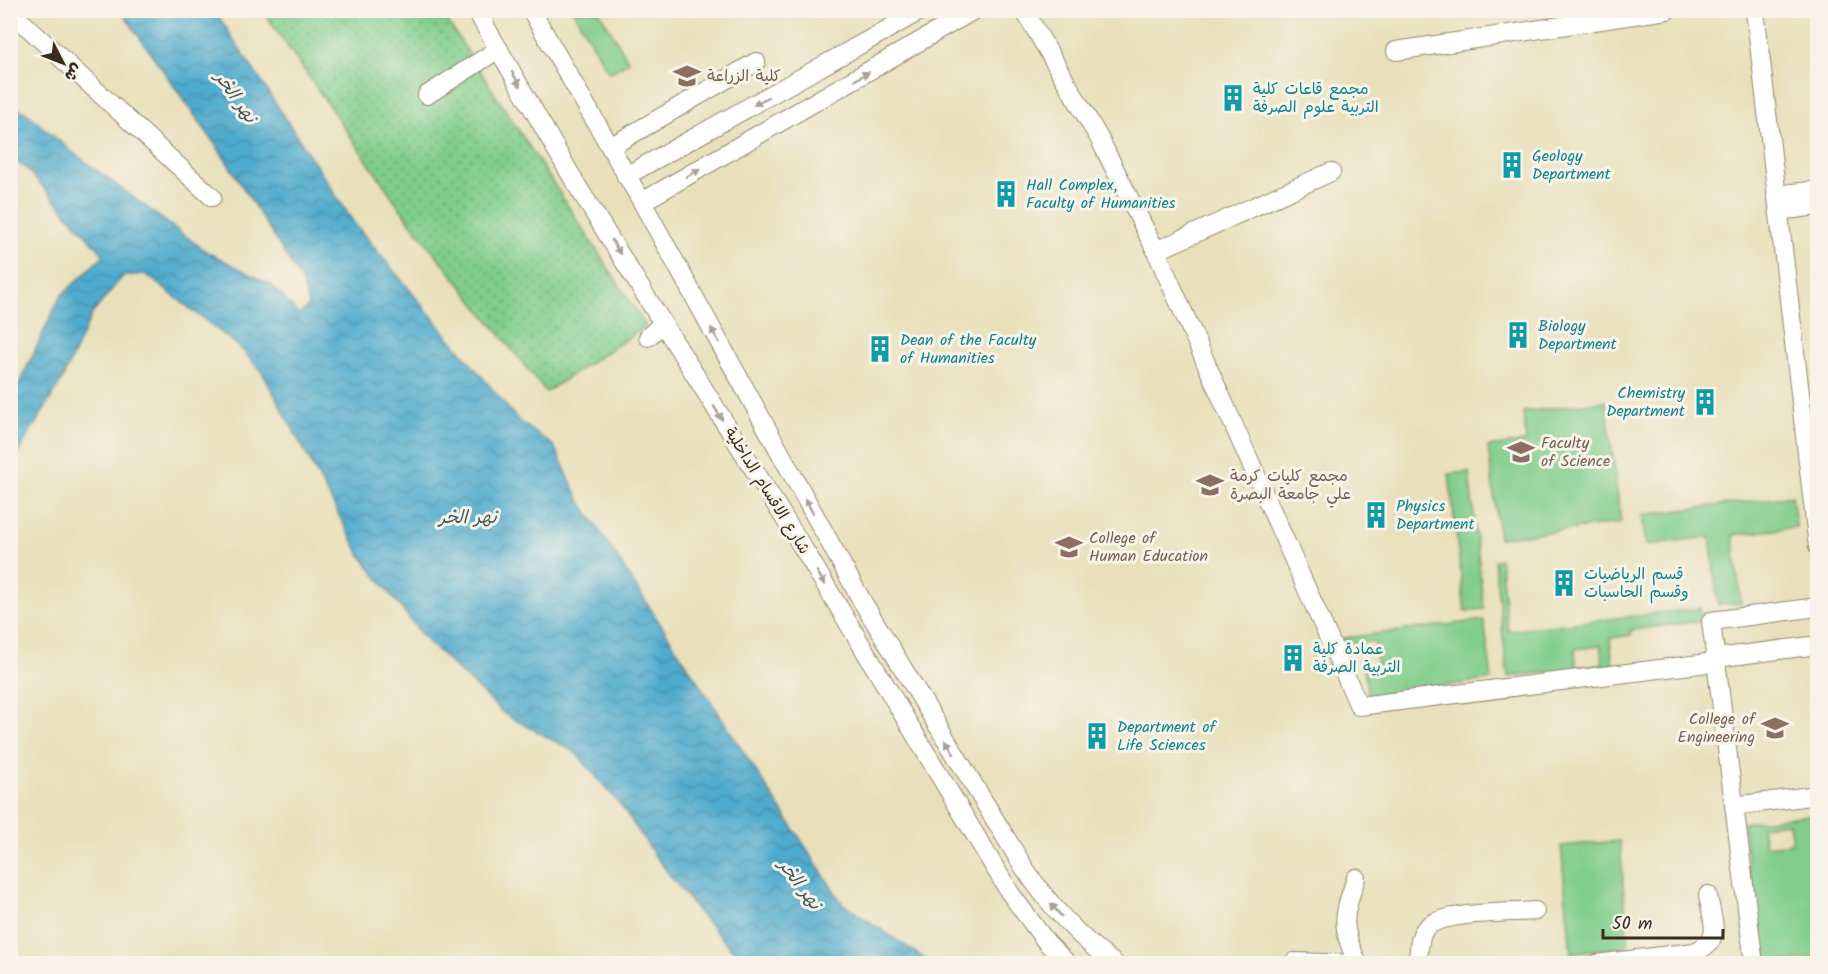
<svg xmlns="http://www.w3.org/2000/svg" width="1828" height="974" font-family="Kalam,'Playpen Sans Arabic',sans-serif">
<defs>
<pattern id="park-dots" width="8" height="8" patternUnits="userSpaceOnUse" patternTransform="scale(1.5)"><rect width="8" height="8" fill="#80cd8c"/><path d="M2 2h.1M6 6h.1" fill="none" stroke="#6aa772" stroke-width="1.8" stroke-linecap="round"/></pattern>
<pattern id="water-waves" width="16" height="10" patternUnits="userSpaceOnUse" patternTransform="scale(1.5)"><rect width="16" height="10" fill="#4fabcd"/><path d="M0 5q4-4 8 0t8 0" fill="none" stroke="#438ba6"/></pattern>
</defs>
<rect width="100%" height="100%" fill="#f7f3e8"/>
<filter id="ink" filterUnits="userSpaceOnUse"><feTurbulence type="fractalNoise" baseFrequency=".0167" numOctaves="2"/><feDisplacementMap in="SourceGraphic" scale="12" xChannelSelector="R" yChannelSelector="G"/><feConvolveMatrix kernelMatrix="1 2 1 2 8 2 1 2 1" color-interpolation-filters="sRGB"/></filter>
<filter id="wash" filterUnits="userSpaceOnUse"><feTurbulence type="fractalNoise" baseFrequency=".008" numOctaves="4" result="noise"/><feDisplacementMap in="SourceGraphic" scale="24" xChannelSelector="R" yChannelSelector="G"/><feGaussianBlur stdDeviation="1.35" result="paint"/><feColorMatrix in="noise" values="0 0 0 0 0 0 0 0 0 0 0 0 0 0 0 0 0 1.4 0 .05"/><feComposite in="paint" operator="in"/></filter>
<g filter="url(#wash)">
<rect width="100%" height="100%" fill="#e9e0bb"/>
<path fill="#80cd8c" stroke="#5e7c55" stroke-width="1.5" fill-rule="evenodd" d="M573,11H599L629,62L609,73Z
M1606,401L1621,523L1499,538L1488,447L1526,442L1523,412Z
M1469,472L1484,609L1465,611L1449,474Z
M1792,496L1796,527L1733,535L1741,603L1718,605L1710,537L1646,545L1642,515Z
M1500,559L1508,631L1700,608L1702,621L1631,630V635L1610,638L1613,664L1508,677L1494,560ZM1601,646L1603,665L1576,667L1575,649Z
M1484,620L1492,679L1368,697L1364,669L1377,667L1374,641L1346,645L1343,638Z
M1817,814V958L1775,963H1760L1743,823ZM1789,823L1792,843L1765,846L1762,826Z
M1620,841L1628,946L1571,953L1561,846Z"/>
<path fill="url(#park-dots)" stroke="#5e7c55" stroke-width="1.5" d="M263,11H441L646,326L546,392L409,221Z"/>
<path fill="url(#water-waves)" stroke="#456a76" stroke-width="1.5" d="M121,11H215L354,223L518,420L554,446L579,499L842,903L931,963H744L700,914L655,856L623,808L575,752L504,714L425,639L361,556L262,372L237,345L145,274L123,276L92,314L61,382L24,442L11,471V401L60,297L104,255L26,168L11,159V102L29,115L71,151L207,252L272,285L299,315L309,305L301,280L222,154Z"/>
</g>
<g filter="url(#ink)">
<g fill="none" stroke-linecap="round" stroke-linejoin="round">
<defs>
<path id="minor" d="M476,10L576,184L811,561L1010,893L1047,943L1068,964
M531,10L642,202L862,601L1023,866C1048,904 1078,937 1115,964
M1024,10L1099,138L1156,251L1359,706L1716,662
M1755,10L1818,547
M10,11L212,197
M1396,51L1667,10
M427,95L499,49
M610,147L756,62
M626,176L922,10
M1776,195L1818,190
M642,202L974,10
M1778,211L1818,206
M1156,251L1331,172
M648,337L663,323
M1716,658L1818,645
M1734,806L1818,795
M1356,878C1343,917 1340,925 1358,964
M1294,962L1358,964
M1418,964C1419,952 1418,936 1426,928C1441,911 1512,913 1535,911
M1597,964L1694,952C1724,941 1712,921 1708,895
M1754,964L1711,621L1818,607"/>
</defs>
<use href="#minor" stroke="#92856c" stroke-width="20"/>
<use href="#minor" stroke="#fff" stroke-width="18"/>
</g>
<defs><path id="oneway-solid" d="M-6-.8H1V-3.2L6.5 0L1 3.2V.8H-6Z" transform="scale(1.5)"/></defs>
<g fill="#a79f9a">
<use href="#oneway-solid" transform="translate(862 76) rotate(-30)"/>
<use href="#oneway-solid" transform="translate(516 79) rotate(60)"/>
<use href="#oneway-solid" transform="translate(761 101) rotate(151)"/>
<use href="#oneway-solid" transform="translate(693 173) rotate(-30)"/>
<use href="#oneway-solid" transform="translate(616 247) rotate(58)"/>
<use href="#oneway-solid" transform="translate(715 335) rotate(-119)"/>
<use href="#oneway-solid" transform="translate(718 413) rotate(59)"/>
<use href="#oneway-solid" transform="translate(809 506) rotate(-119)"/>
<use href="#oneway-solid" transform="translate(821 578) rotate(59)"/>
<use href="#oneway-solid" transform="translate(950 747) rotate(-121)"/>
<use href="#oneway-solid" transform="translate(1056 910) rotate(-130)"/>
</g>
</g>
<defs>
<symbol id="university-bare" viewBox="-9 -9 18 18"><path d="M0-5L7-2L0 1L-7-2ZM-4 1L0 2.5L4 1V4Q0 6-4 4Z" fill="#8d6e63" stroke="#f7f3e8" stroke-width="2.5" paint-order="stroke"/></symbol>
<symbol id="building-bare" viewBox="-9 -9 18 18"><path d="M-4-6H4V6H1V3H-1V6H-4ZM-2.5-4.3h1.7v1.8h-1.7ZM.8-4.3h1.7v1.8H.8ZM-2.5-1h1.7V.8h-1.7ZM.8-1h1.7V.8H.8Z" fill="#0f9aa8" stroke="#f7f3e8" stroke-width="2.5" paint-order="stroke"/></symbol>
</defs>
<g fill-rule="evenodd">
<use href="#university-bare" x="668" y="57" width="38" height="38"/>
<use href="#building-bare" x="1214" y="79" width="38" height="38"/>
<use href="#building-bare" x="1493" y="146" width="38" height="38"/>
<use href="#building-bare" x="987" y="175" width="38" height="38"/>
<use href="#building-bare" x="1499" y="316" width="38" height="38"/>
<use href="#building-bare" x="861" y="330" width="38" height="38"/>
<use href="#building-bare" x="1686" y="383" width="38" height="38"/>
<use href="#university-bare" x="1502" y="433" width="38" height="38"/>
<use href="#university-bare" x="1191" y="466" width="38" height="38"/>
<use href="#building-bare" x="1357" y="496" width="38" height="38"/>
<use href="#university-bare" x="1050" y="528" width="38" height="38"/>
<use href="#building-bare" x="1545" y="564" width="38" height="38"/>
<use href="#building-bare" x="1274" y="639" width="38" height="38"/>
<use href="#university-bare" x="1756" y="709" width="38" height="38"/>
<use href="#building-bare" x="1078" y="717" width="38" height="38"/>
</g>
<g text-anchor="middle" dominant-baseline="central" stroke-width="6" stroke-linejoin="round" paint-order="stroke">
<g font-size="16" fill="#785e54" stroke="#f7f3e8" text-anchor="start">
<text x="707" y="76">كلية الزراعة</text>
<text x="1541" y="443">Faculty<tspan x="1541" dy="18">of Science</tspan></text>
<text x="1230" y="476">مجمع كليات كرمة<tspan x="1230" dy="18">علي جامعة البصرة</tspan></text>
<text x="1089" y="538">College of<tspan x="1089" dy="18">Human Education</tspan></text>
<text x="1755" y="719" text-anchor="end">College of<tspan x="1755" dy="18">Engineering</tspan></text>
</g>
<g font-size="16" fill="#0d838f" stroke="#f7f3e8" text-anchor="start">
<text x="1253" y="89">مجمع قاعات كلية<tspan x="1253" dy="18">التربية علوم الصرفة</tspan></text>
<text x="1532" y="156">Geology<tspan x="1532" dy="18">Department</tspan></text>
<text x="1026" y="185">Hall Complex,<tspan x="1026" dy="18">Faculty of Humanities</tspan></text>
<text x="1538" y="326">Biology<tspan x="1538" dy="18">Department</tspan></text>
<text x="900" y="340">Dean of the Faculty<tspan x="900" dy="18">of Humanities</tspan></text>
<text x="1685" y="393" text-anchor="end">Chemistry<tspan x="1685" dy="18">Department</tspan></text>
<text x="1396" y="506">Physics<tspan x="1396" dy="18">Department</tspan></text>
<text x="1584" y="574">قسم الرياضيات<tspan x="1584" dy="18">وقسم الحاسبات</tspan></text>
<text x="1313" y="649">عمادة كلية<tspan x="1313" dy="18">التربية الصرفة</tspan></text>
<text x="1117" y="727">Department of<tspan x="1117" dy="18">Life Sciences</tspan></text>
</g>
<g font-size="16" fill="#3b2a1e" stroke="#f7f3e8">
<text transform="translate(767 491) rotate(58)">شارع الاقسام الداخلية</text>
</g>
<g font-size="18" font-style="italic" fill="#42575b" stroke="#f7f3e8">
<text transform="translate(235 98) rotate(55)">نهر الخر</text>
<text x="468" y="518">نهر الخر</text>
<text transform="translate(799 885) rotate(53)">نهر الخر</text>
</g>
</g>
<rect width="1828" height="974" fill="none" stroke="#f7f3e8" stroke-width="36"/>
<g transform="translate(63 63) rotate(132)" stroke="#f7f3e8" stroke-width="4.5" paint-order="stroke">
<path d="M0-4.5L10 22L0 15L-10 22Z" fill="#3b2a1e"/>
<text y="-9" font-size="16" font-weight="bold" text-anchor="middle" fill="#3b2a1e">ش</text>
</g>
<path d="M1603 929v9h120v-9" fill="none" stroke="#3b2a1e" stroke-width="3"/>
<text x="1612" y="929" font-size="18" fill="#3b2a1e" stroke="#f7f3e8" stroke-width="4.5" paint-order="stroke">50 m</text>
</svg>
